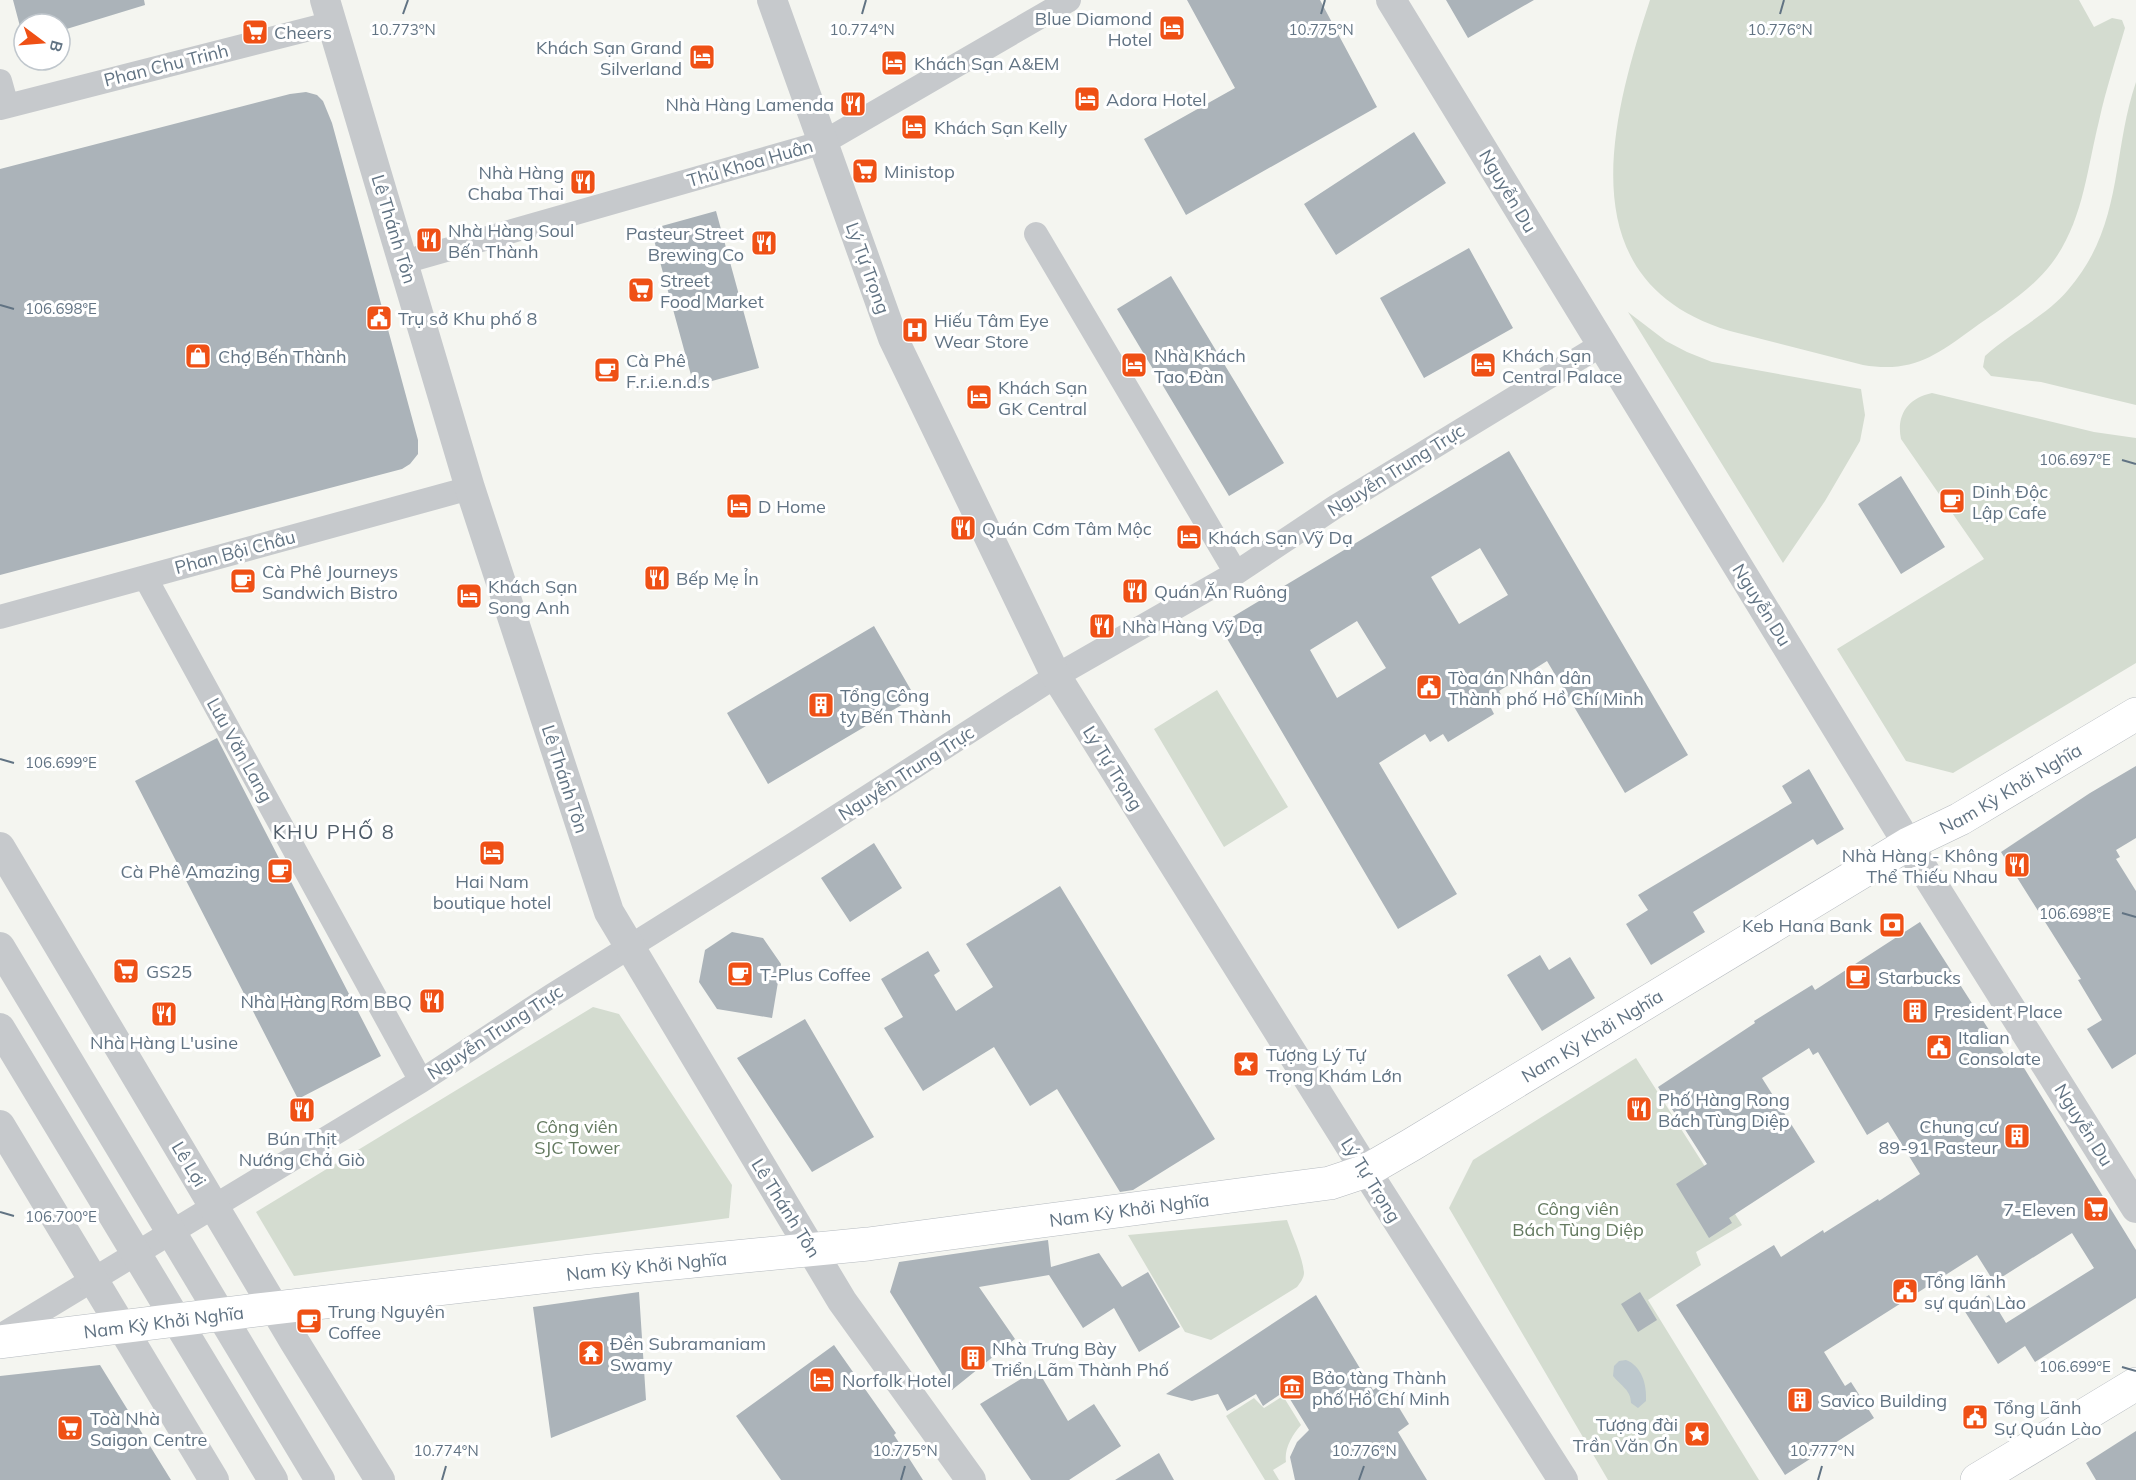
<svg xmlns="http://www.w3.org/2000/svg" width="2136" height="1480" font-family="Mulish,sans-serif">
<rect width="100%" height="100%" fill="#f4f5f0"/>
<path fill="#d4dcd0" d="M1650,0H2079L2094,27L2112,18L2122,20L2125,28C2116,59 2106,89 2099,121C2087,169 2083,222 2052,263C2031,291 1999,310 1971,330C1934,357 1911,373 1863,365L1730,331C1567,282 1610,122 1650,0Z
M2136,82V405L2041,382L1991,376L1983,367L1985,356C2011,332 2045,317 2068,290C2124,225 2111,156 2136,82Z
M1628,312L1666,341L1687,352L1712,362L1861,389L1865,415L1860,441L1825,501L1783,563Z
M1932,393L2094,432L2136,438V663L1953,773L1906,761L1837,649L1984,559L1901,439C1896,415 1908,398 1932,393Z
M1217,690L1288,807L1224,847L1154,729Z
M593,1007L619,1014L732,1185L729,1218L294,1276L256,1212Z
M1636,1058L1742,1225L1696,1252L1701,1265L1648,1300L1759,1480H1608L1449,1208L1473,1160Z
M1287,1220C1292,1235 1303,1258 1304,1273C1304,1278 1300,1283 1297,1287L1211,1340L1185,1332L1128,1235Z
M1283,1396L1301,1425C1292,1435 1284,1449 1286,1462L1273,1470L1279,1480H1265L1226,1416L1254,1398L1264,1408Z"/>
<path fill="#bdc8cd" d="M1626,1360C1642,1366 1647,1385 1646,1401L1638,1408L1631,1403C1631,1390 1621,1386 1613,1376L1614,1366L1619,1361Z"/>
<path fill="#abb3b9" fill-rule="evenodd" d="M13,0H144L145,5L60,31V24H24V35L22,34Z
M1187,0H1320L1377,107L1186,215L1144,139L1235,88Z
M1446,0H1534L1468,38Z
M306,92L317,95L323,101L332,123L418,440V454L410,464L402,469L0,575V169L290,94Z
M1414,132L1446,183L1336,255L1304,204Z
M716,211L759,368L694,386L651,229Z
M1469,248L1513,328L1424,378L1380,298Z
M1171,276L1284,463L1229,496L1117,309Z
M1509,451L1688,755L1625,793L1547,661L1499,691L1503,698L1490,706L1494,714L1448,742L1443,734L1430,742L1425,734L1379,763L1457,894L1398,929L1219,625ZM1480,548L1508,595L1459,624L1431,577ZM1357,621L1386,668L1337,698L1310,650Z
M1901,476L1945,547L1901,574L1858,504Z
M874,626L915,697L768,784L727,713Z
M217,738L381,1056L298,1099L135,781Z
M2136,766V838L2116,850L2120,857L2116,859L2136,891V1054L2112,1069L2087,1029L2102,1020L2078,980L2081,979L2001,852L2090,793Z
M1809,769L1844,829L1817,845L1813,839L1693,912L1705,932L1651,965L1626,924L1648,910L1638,895L1792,803L1782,786Z
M874,843L902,888L850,922L821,878Z
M1060,886L1215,1139L1133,1190L1120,1192L1057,1089L1030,1106L994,1047L923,1091L884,1028L903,1017L881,979L928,951L940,971L934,975L956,1011L993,987L966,944Z
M1920,922L2005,1055L2013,1050L2136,1250V1298L2035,1362L2025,1346L1998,1364L1964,1310L1989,1295L2006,1323L2094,1268L2072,1233L1994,1282L1977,1255L1824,1352L1845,1386L1851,1382L1874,1418L1785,1475L1676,1305L1774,1245L1781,1257L1823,1230L1824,1233L1878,1199L1879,1201L1920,1174L1888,1122L1867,1135L1818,1052L1813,1055L1809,1048L1762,1078L1815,1162L1729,1218L1732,1223L1709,1238L1676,1184L1707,1164L1658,1087L1755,1023L1754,1021L1812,985L1815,990Z
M732,932L763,938L781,964L772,1018L717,1009L699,982L705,950Z
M1540,955L1549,970L1570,957L1595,998L1542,1031L1507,975Z
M805,1019L874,1137L812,1172L737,1058Z
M1048,1240L1051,1267L1099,1253L1122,1287L1148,1272L1180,1327L1139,1352L1114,1308L1083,1328L1049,1275L979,1287L1015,1339L952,1390L890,1292L899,1262Z
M639,1292L646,1400L551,1438L533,1307Z
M1640,1292L1657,1320L1638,1332L1621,1304Z
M1316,1295L1373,1390L1384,1383L1409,1424L1398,1432L1427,1480H1295L1290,1457L1297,1442L1309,1430L1285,1391L1263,1406L1256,1394L1227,1411L1218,1394L1192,1401L1166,1394Z
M834,1345L896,1433L894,1435L923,1480H781L736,1416Z
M100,1365L171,1480H0V1376Z
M1037,1369L1068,1421L1094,1404L1121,1446L1069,1480H1031L980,1404Z
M2136,1431V1480H2096L2086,1463Z
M1159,1453L1174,1480H1115Z"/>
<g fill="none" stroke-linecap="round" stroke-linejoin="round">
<defs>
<g id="secondary">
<path id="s1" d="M0,1342L274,1308L592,1271L868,1244L1330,1183L1366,1171L1411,1145L1908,844L1960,819L2136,714"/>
<path d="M1977,1480L2136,1384"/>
</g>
</defs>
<use href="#secondary" stroke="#b5babf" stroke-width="34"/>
<path stroke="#c6c9cc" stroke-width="24" d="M0,81L7,106
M0,108L333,23
M1036,234L1236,573
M404,262L824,142L1069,0
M145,577L421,1081
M0,617L470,488
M0,1336L421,1081L551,996L794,844L1056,676L1236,573L1335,507L1601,345"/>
<path stroke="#c6c9cc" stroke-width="30" d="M325,0L470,488L609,912L842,1301L971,1480
M772,0L893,338L1056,676L1366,1171L1563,1480
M1391,0L1930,880L2136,1208
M0,847L294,1341L380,1480
M0,947L320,1480
M0,1028L273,1480
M0,1125L214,1480"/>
<use href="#secondary" stroke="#fff" stroke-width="33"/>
</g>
<path fill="none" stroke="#617383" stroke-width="2" d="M403,14L408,0M862,14L866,0M1321,14L1325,0M1780,14L1784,0M0,305L14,309M2122,460L2136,464M0,759L14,763M2122,913L2136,917M0,1212L14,1216M2122,1367L2136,1371M442,1480L446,1466M901,1480L905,1466M1359,1480L1364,1466M1818,1480L1822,1466"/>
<defs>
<symbol id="hotel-square" viewBox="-11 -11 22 22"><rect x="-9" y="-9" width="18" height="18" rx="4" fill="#ef5015" stroke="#fff"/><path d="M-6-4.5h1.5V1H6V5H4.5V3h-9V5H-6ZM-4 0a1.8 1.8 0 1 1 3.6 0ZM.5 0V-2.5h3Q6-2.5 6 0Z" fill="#fff"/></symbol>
<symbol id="supermarket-square" viewBox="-11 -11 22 22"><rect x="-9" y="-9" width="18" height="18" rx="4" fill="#ef5015" stroke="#fff"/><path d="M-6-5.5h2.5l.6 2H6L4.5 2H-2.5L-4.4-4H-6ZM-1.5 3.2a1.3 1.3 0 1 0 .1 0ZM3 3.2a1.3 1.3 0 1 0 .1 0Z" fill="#fff"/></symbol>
<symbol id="restaurant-square" viewBox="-11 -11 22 22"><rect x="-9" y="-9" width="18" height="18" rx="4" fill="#ef5015" stroke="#fff"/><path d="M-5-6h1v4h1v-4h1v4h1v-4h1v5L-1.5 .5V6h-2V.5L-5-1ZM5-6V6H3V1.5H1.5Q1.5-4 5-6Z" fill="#fff"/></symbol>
<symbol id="civic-square" viewBox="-11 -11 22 22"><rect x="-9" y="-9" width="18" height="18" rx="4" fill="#ef5015" stroke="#fff"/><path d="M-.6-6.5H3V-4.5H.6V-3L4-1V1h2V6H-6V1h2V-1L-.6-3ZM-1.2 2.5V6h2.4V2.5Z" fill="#fff"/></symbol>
<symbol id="hospital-square" viewBox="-11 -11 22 22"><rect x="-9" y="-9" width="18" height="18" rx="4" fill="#ef5015" stroke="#fff"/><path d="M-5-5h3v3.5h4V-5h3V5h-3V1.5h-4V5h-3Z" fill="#fff"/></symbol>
<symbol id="shop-square" viewBox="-11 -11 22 22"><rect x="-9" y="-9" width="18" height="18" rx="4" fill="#ef5015" stroke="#fff"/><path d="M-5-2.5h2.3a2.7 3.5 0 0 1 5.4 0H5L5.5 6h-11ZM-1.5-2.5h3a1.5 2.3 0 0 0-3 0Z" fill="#fff"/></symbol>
<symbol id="cafe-square" viewBox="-11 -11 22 22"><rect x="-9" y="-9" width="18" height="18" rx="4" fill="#ef5015" stroke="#fff"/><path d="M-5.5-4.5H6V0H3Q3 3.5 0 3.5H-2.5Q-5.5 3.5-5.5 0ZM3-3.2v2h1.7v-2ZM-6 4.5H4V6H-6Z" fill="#fff"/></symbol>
<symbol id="building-square" viewBox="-11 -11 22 22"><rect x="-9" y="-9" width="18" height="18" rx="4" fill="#ef5015" stroke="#fff"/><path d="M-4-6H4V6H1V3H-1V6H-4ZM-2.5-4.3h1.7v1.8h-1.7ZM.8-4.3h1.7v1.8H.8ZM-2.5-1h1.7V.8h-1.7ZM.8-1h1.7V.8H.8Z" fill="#fff"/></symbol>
<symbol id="bank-square" viewBox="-11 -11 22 22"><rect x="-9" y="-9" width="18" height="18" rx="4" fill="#ef5015" stroke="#fff"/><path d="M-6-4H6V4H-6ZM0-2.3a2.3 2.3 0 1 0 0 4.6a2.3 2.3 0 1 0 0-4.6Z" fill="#fff"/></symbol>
<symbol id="sight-square" viewBox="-11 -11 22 22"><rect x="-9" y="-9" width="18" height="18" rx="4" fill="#ef5015" stroke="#fff"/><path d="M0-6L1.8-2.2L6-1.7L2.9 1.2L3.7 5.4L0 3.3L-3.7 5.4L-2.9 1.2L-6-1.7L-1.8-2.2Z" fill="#fff"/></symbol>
<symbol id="temple-square" viewBox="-11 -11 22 22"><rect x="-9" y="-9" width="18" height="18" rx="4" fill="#ef5015" stroke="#fff"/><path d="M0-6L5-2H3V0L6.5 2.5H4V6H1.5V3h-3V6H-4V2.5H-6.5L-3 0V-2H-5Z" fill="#fff"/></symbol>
<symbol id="museum-square" viewBox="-11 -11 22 22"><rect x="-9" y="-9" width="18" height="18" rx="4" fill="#ef5015" stroke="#fff"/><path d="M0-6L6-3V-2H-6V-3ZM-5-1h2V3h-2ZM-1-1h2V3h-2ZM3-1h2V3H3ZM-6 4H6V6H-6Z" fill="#fff"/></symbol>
</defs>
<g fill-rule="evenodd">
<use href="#hotel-square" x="1157" y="13" width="30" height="30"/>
<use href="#supermarket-square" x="240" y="17" width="30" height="30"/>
<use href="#hotel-square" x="687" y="42" width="30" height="30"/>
<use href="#hotel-square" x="879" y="48" width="30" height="30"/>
<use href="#hotel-square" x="1072" y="84" width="30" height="30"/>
<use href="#restaurant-square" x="838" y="89" width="30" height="30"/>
<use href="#hotel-square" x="899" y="112" width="30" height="30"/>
<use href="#supermarket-square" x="850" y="156" width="30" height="30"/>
<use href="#restaurant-square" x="568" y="167" width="30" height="30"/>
<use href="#restaurant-square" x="414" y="225" width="30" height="30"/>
<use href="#restaurant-square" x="749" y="228" width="30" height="30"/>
<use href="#supermarket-square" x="626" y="275" width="30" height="30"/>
<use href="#civic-square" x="364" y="303" width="30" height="30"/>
<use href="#hospital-square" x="900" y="315" width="30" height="30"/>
<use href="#shop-square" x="183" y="341" width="30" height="30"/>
<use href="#hotel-square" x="1119" y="350" width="30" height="30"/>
<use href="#hotel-square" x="1468" y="350" width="30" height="30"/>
<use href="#cafe-square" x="592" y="355" width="30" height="30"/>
<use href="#hotel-square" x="964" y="382" width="30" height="30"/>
<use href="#cafe-square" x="1937" y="486" width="30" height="30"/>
<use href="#hotel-square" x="724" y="491" width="30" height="30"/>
<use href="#restaurant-square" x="948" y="513" width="30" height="30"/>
<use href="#hotel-square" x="1174" y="522" width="30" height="30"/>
<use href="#restaurant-square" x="642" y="563" width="30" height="30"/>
<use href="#cafe-square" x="228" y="566" width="30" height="30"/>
<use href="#restaurant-square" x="1120" y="576" width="30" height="30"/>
<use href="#hotel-square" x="454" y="581" width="30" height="30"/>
<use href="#restaurant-square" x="1087" y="611" width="30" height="30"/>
<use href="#civic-square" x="1414" y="672" width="30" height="30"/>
<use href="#building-square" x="806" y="690" width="30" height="30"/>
<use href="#hotel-square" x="477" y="838" width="30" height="30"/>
<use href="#restaurant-square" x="2002" y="850" width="30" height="30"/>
<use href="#cafe-square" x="265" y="856" width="30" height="30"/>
<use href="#bank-square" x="1877" y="910" width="30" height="30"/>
<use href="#supermarket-square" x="111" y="956" width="30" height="30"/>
<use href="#cafe-square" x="725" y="959" width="30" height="30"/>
<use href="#cafe-square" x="1843" y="962" width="30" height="30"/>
<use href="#restaurant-square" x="417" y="986" width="30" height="30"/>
<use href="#building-square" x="1900" y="996" width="30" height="30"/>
<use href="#restaurant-square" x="149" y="999" width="30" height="30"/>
<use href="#civic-square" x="1924" y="1032" width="30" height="30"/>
<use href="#sight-square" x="1231" y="1049" width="30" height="30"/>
<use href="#restaurant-square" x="1624" y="1094" width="30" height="30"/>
<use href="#restaurant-square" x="287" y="1095" width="30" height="30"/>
<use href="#building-square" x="2002" y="1121" width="30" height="30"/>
<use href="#supermarket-square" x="2081" y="1194" width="30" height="30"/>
<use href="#civic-square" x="1890" y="1276" width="30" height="30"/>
<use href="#cafe-square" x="294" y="1306" width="30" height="30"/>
<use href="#temple-square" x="576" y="1338" width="30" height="30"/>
<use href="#building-square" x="958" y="1343" width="30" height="30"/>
<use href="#hotel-square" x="807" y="1365" width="30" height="30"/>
<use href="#museum-square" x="1277" y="1372" width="30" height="30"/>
<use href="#building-square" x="1785" y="1385" width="30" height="30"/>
<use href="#civic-square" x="1960" y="1402" width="30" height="30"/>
<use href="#supermarket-square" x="55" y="1413" width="30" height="30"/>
<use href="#sight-square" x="1682" y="1419" width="30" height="30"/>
</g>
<g text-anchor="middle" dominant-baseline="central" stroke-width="6" stroke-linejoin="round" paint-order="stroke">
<g font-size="18" fill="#617383" stroke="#fff" text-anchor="start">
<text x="1152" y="18" text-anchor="end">Blue Diamond<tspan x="1152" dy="21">Hotel</tspan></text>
<text x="274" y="32">Cheers</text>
<text x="682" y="47" text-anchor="end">Khách Sạn Grand<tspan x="682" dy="21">Silverland</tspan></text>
<text x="914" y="63">Khách Sạn A&amp;EM</text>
<text x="1106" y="99">Adora Hotel</text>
<text x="834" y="104" text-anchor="end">Nhà Hàng Lamenda</text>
<text x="934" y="127">Khách Sạn Kelly</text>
<text x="884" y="171">Ministop</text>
<text x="564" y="172" text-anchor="end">Nhà Hàng<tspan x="564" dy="21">Chaba Thai</tspan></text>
<text x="448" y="230">Nhà Hàng Soul<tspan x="448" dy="21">Bến Thành</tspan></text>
<text x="744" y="233" text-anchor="end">Pasteur Street<tspan x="744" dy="21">Brewing Co</tspan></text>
<text x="660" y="280">Street<tspan x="660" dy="21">Food Market</tspan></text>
<text x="398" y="318">Trụ sở Khu phố 8</text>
<text x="934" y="320">Hiếu Tâm Eye<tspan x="934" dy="21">Wear Store</tspan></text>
<text x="1154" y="355">Nhà Khách<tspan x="1154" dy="21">Tao Đàn</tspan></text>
<text x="1502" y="355">Khách Sạn<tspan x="1502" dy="21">Central Palace</tspan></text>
<text x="218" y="356">Chợ Bến Thành</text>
<text x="626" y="360">Cà Phê<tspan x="626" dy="21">F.r.i.e.n.d.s</tspan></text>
<text x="998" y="387">Khách Sạn<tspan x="998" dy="21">GK Central</tspan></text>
<text x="1972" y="491">Dinh Độc<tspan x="1972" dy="21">Lập Cafe</tspan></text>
<text x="758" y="506">D Home</text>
<text x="982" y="528">Quán Cơm Tâm Mộc</text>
<text x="1208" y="537">Khách Sạn Vỹ Dạ</text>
<text x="262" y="571">Cà Phê Journeys<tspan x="262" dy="21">Sandwich Bistro</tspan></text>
<text x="676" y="578">Bếp Mẹ Ỉn</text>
<text x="488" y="586">Khách Sạn<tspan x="488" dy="21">Song Anh</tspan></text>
<text x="1154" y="591">Quán Ăn Ruông</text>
<text x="1122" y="626">Nhà Hàng Vỹ Dạ</text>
<text x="1448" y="677">Tòa án Nhân dân<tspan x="1448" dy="21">Thành phố Hồ Chí Minh</tspan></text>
<text x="840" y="695">Tổng Công<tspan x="840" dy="21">ty Bến Thành</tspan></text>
<text x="1998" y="855" text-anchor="end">Nhà Hàng - Không<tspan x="1998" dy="21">Thể Thiếu Nhau</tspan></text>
<text x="260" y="871" text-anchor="end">Cà Phê Amazing</text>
<text x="492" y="881" text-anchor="middle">Hai Nam<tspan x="492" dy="21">boutique hotel</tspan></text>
<text x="1872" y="925" text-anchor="end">Keb Hana Bank</text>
<text x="146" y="971">GS25</text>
<text x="760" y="974">T-Plus Coffee</text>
<text x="1878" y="977">Starbucks</text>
<text x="412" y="1001" text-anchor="end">Nhà Hàng Rơm BBQ</text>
<text x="1934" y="1011">President Place</text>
<text x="1958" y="1037">Italian<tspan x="1958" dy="21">Consolate</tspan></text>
<text x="164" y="1042" text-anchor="middle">Nhà Hàng L'usine</text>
<text x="1266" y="1054">Tượng Lý Tự<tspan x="1266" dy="21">Trọng Khám Lớn</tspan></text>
<text x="1658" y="1099">Phố Hàng Rong<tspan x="1658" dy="21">Bách Tùng Diệp</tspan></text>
<text x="1998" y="1126" text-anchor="end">Chung cư<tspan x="1998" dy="21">89-91 Pasteur</tspan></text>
<text x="302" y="1138" text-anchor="middle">Bún Thịt<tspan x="302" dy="21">Nướng Chả Giò</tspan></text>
<text x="2076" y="1209" text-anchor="end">7-Eleven</text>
<text x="1924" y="1281">Tổng lãnh<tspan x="1924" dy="21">sự quán Lào</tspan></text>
<text x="328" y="1311">Trung Nguyên<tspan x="328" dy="21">Coffee</tspan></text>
<text x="610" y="1343">Đền Subramaniam<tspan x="610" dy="21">Swamy</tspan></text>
<text x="992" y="1348">Nhà Trưng Bày<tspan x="992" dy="21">Triển Lãm Thành Phố</tspan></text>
<text x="1312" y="1377">Bảo tàng Thành<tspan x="1312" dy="21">phố Hồ Chí Minh</tspan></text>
<text x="842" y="1380">Norfolk Hotel</text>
<text x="1820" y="1400">Savico Building</text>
<text x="1994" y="1407">Tổng Lãnh<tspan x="1994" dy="21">Sự Quán Lào</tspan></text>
<text x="90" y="1418">Toà Nhà<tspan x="90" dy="21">Saigon Centre</tspan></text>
<text x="1678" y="1424" text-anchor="end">Tượng đài<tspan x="1678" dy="21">Trần Văn Ơn</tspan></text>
</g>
<g font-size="18" fill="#617383" stroke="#fff">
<text transform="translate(166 65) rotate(-14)">Phan Chu Trinh</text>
<text transform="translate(750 163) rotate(-16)">Thủ Khoa Huân</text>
<text transform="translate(1508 191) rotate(59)">Nguyễn Du</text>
<text transform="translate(394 229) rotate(73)">Lê Thánh Tôn</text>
<text transform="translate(868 268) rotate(70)">Lý Tự Trọng</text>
<text transform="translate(1396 470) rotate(-32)">Nguyễn Trung Trực</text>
<text transform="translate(235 552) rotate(-15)">Phan Bội Châu</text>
<text transform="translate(1762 605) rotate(58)">Nguyễn Du</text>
<text transform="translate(240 750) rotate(61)">Lưu Văn Lang</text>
<text transform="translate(1113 768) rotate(58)">Lý Tự Trọng</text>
<text transform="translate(906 773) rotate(-33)">Nguyễn Trung Trực</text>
<text transform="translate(565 779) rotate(72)">Lê Thánh Tôn</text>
<text stroke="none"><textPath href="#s1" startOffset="2127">Nam Kỳ Khởi Nghĩa</textPath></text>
<text transform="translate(495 1032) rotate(-33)">Nguyễn Trung Trực</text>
<text stroke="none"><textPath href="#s1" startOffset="1641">Nam Kỳ Khởi Nghĩa</textPath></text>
<text transform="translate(2084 1125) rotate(58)">Nguyễn Du</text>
<text transform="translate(189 1164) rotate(59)">Lê Lợi</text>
<text transform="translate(1371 1180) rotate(58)">Lý Tự Trọng</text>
<text transform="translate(786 1208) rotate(58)">Lê Thánh Tôn</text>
<text stroke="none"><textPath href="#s1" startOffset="1137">Nam Kỳ Khởi Nghĩa</textPath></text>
<text stroke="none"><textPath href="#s1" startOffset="651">Nam Kỳ Khởi Nghĩa</textPath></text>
<text stroke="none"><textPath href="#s1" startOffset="165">Nam Kỳ Khởi Nghĩa</textPath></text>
</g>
<g font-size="18" fill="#647a60" stroke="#fff">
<text x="577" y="1126">Công viên<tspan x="577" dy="21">SJC Tower</tspan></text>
<text x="1578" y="1208">Công viên<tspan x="1578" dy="21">Bách Tùng Diệp</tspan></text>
</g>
<g font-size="20" letter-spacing="1.5" fill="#4f5c68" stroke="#fff">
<text x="334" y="831">KHU PHỐ 8</text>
</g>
</g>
<g font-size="15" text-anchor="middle" fill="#617383" stroke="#fff" stroke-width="6" stroke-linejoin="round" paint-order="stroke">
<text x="403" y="35">10.773°N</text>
<text x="862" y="35">10.774°N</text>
<text x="1321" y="35">10.775°N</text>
<text x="1780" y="35">10.776°N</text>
<text x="61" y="314">106.698°E</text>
<text x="2075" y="465">106.697°E</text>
<text x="61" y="768">106.699°E</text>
<text x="2075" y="919">106.698°E</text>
<text x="61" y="1222">106.700°E</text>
<text x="2075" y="1372">106.699°E</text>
<text x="446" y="1456">10.774°N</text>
<text x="905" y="1456">10.775°N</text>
<text x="1364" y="1456">10.776°N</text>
<text x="1822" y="1456">10.777°N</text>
</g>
<g transform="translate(42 42) rotate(106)"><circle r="28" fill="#ffffff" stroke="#c0c7cd" stroke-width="1.5"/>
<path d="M0-4.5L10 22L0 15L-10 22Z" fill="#ef5015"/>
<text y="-9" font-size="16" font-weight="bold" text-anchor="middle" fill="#617383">B</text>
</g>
</svg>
